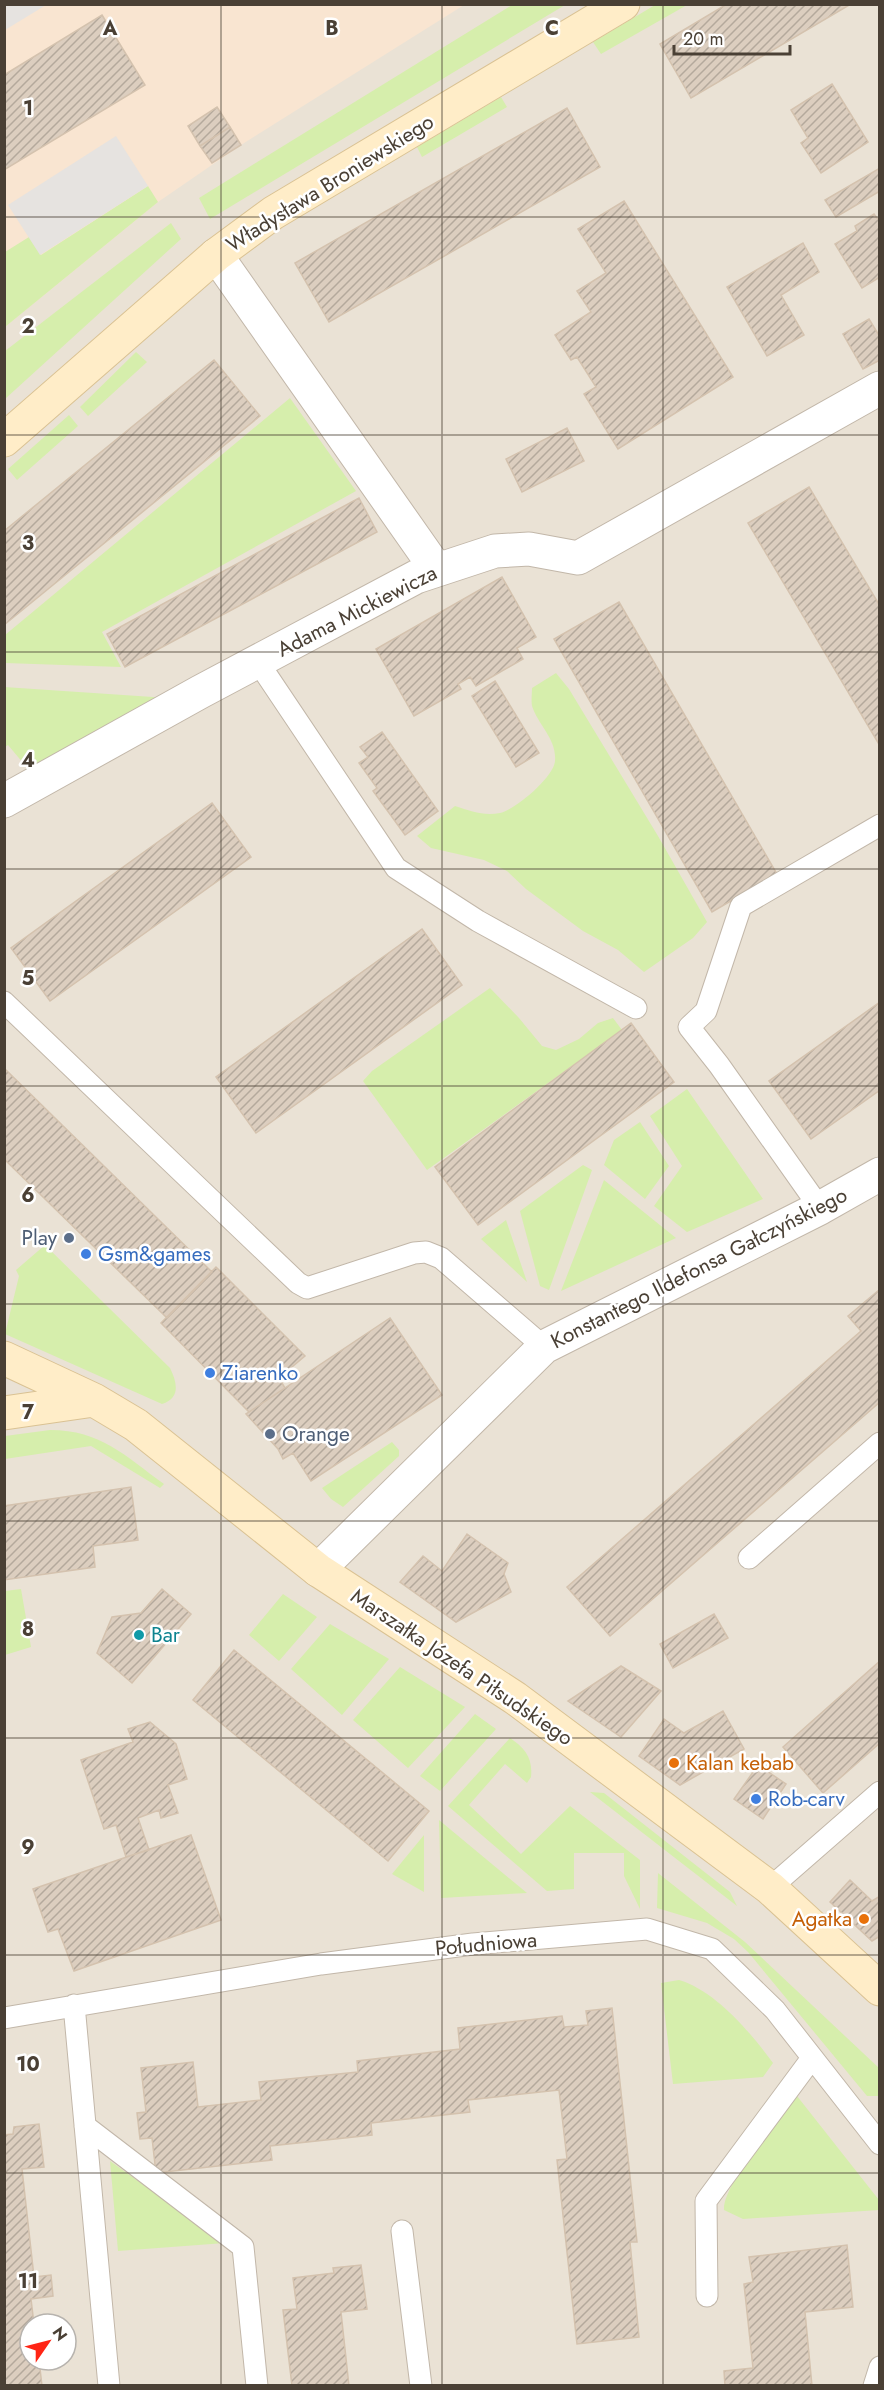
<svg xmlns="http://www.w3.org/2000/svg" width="884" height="2390" font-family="Jost,sans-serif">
<defs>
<pattern id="building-hatch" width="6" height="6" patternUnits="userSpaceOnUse" patternTransform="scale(1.5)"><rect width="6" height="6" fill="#dccebf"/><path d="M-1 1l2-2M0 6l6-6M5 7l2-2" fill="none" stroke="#b4a99c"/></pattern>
</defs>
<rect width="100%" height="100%" fill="#f6f0e8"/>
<path fill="#eae2d5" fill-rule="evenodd" d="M5,5H879V2385L5,2386ZM30,2324H66V2360H30Z"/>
<path fill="#f9e5d1" d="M5,5H464L241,145L158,202L5,327Z"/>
<path fill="#d6eeac" d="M512,5H565L210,219L199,198Z
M655,5H687L601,54L593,42Z
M501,97L507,107L422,157L417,147Z
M148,186L158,202L5,327V252L29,237L41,255Z
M171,223L181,239L5,399V351Z
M136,352L147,362L88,416L80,407Z
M290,398L356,491L102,632L121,667L5,663V635Z
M69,415L78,426L17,480L8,469Z
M556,673L569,689L658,836L707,922L693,938L644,972L618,950L583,931L526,889L507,871L484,860L431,848L417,836L455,806C471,811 483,816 500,813C515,810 554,777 555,761C557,739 538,725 532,706C531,701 532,693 532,688Z
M4,687L168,698L29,770L8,745L5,747Z
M490,988L519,1018L542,1046L556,1050L579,1039L598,1023L613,1018L622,1030L427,1170L363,1081L372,1071Z
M687,1089L763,1199L687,1232L654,1206L682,1166L650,1116Z
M640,1122L669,1166L645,1199L604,1165L614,1140Z
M583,1165L592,1170L549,1290L540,1286L520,1211Z
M604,1180L676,1238L561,1291Z
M506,1220L527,1282L481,1239Z
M45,1245L170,1368C177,1382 181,1398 162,1404L5,1334L19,1276L16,1270Z
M50,1430C101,1430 125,1456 164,1484L160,1488L91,1446L5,1459V1436Z
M392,1442L399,1450V1456L343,1507L331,1499L322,1488Z
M21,1589L31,1647L5,1655V1591Z
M283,1594L317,1617L279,1661L249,1635Z
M330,1624L389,1659L342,1715L291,1669Z
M400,1667L465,1707L408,1768L353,1720Z
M475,1714L496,1729L440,1791L420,1776Z
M510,1738C525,1748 533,1758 531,1777L527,1783L505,1764L469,1805L521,1854L570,1806L640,1860V1909L624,1876V1853H574V1889L547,1891L448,1806Z
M590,1792L604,1793L730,1892L737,1906Z
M439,1820L527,1893L441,1898Z
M424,1835V1892L392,1874Z
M658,1873L745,1942L879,2068V2096H867L748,1952L734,1939L707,1923L657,1908Z
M679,1980C716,1991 751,2033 773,2063L763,2077L673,2084L661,1983Z
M797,2096L879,2200V2210L743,2219L724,2210C722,2185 780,2119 797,2096Z
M110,2161L225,2243L118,2251Z"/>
<path fill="#e6e3e0" d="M5,4H46V5L5,30Z
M116,136L148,186L40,255L8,205Z"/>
<path fill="url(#building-hatch)" stroke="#d4c2ae" stroke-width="1.5" d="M727,4H851L691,98L660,44Z
M102,15L145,85L4,170V75Z
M832,84L868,142L821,173L801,143L808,138L791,110Z
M217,107L230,127L200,146L188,126Z
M567,108L600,167L329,322L295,263Z
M230,127L241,145L212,163L200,146Z
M880,168V191L836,217L825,200Z
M624,201L733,377L618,449L584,394L596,387L577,357L571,360L555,335L591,312L577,291L606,273L578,229Z
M874,214L880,222V277L862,288L835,244L857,231L855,226Z
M803,243L819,272L781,295L804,335L767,356L727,287Z
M869,319L880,337V360L863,369L843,334Z
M214,360L260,416L4,625V531Z
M567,428L584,461L522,492L506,459Z
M809,487L880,606V746L748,523Z
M359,498L377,532L125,667L107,634Z
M502,577L536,637L517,648L523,659L476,686L470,677L458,684L461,689L414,716L376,649Z
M619,602L777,874L712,912L554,639Z
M495,681L539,753L516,767L472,696Z
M382,732L438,811L405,835L373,791L377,788L359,763L368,757L360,747Z
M212,803L251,857L50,1001L11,948Z
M422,929L462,985L256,1133L216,1077Z
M880,1002V1090L811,1139L769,1081Z
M631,1023L674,1082L478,1225L435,1167Z
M4,1068L212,1272L167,1318L4,1159Z
M216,1267L305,1356L279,1378L285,1388L249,1412L161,1323Z
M880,1289V1402L610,1636L567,1587L861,1331L848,1316Z
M390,1318L442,1395L311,1481L293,1453L283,1459L278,1449L246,1414Z
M131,1487L138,1540L93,1546L95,1567L4,1580V1506Z
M467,1534L508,1563L504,1574L511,1592L456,1622L400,1582L423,1556L442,1571Z
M162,1589L191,1614L132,1683L97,1653L112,1617L141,1613Z
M714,1614L728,1638L673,1668L660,1644Z
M234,1650L429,1811L388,1861L193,1700Z
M880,1661V1743L823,1793L783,1747Z
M621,1666L661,1691L621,1737L568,1701Z
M723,1711L744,1749L680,1785L639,1756L664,1719L684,1733Z
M150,1722L176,1744L187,1779L168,1785L178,1813L161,1818L159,1810L138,1818L149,1850L126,1857L116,1825L104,1829L81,1760L133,1742L128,1729Z
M758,1765L786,1784L763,1819L734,1799Z
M191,1835L221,1920L74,1971L58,1929L48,1932L33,1889Z
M850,1880L872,1901L880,1896V1936L872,1941L830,1902Z
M612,2008L637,2242H630L639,2337L577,2344L557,2160L567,2159L559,2090L468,2100L470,2112L371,2123L372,2135L270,2146L272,2160L156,2173L152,2138L140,2139L137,2113L146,2112L141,2068L193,2062L198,2107L261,2100L259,2082L358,2072L357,2061L460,2049L458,2028L562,2016L564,2027L588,2025L586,2011Z
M39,2124L44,2167L22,2169L34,2277L51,2275L53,2296L31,2299L34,2324H30V2360H39L42,2386H4V2135L13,2134L14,2127Z
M847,2245L853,2307L805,2312L812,2386H725L724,2371L753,2368L744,2284L753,2282L749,2257Z
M361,2265L367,2309L341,2312L349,2386H292L283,2310L297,2309L293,2278L334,2273L333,2268Z"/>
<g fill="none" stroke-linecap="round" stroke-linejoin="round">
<defs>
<path id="lane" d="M258,662L396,868L478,921L636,1008
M4,1002L298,1283L307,1288L414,1253L426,1252L441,1258L544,1347
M820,1208L719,1065L689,1027L706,1011L741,906L880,825
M749,1558L880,1443
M770,1888L880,1792
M74,2005L109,2386
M4,2018L321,1964L473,1944L647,1929L712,1949L775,2010L880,2144
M85,2126L243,2247L257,2386
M402,2231L421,2386
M707,2296L706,2201L812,2058
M874,2386L880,2367"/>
<path id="street" d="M216,255L437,570
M4,801L200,692L416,577L495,551L529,549L578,558L880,388
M318,1570L544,1347L820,1208L880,1174"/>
<path id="secondary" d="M4,440L216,255L273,213L623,4
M4,1358L94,1400L136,1425L318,1570L515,1698L770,1888L880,1989
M4,1413L94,1400"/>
</defs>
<use href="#lane" stroke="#c2b7a9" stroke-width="23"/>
<use href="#street" stroke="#c2b7a9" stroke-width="35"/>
<use href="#secondary" stroke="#dac293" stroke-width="35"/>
<use href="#lane" stroke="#fff" stroke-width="21"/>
<use href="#street" stroke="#fff" stroke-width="33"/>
<use href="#secondary" stroke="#ffedc8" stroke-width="33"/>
</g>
<path fill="none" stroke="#4a4035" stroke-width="1.5" stroke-opacity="0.55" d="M221,4V2386M442,4V2386M663,4V2386M4,217H880M4,435H880M4,652H880M4,869H880M4,1086H880M4,1304H880M4,1521H880M4,1738H880M4,1955H880M4,2173H880"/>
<g fill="#5c6f8a" stroke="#fff" stroke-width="2">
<circle cx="69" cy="1238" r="6"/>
<circle cx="270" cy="1434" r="6"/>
</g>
<g fill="#3f7fe0" stroke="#fff" stroke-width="2">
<circle cx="86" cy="1254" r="6"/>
<circle cx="210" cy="1373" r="6"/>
<circle cx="756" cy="1799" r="6"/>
</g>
<circle fill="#0f9aa8" stroke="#fff" stroke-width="2" cx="139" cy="1635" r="6"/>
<g fill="#e8710a" stroke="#fff" stroke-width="2">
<circle cx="674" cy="1763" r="6"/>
<circle cx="864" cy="1919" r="6"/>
</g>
<g text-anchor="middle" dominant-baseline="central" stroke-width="5" stroke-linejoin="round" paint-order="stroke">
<g font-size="21" fill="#4a4035" stroke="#fff">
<text transform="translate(330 183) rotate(-32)">Władysława Broniewskiego</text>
<text transform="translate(357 611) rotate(-27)">Adama Mickiewicza</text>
<text transform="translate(699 1268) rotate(-27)">Konstantego Ildefonsa Gałczyńskiego</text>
<text transform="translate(462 1667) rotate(34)">Marszałka Józefa Piłsudskiego</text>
<text transform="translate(486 1944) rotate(-5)">Południowa</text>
</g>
<g font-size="21" fill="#4e5e75" stroke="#fff" text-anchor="end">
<text x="57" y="1238">Play</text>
<text x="282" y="1434" text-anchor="start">Orange</text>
</g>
<g font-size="21" fill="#366cbe" stroke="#fff" text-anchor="start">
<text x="98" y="1254">Gsm&amp;games</text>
<text x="222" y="1373">Ziarenko</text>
<text x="768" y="1799">Rob-carv</text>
</g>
<g font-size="21" fill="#0d838f" stroke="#fff" text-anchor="start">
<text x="151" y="1635">Bar</text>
</g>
<g font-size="21" fill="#c56008" stroke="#fff" text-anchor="start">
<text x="686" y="1763">Kalan kebab</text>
<text x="852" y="1919" text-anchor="end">Agatka</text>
</g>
</g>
<g font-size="20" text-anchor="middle" font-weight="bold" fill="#4a4035" stroke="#fff" stroke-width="5" stroke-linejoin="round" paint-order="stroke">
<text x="110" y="35">A</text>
<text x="332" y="35">B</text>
<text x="552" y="35">C</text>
<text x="28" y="115">1</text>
<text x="28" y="333">2</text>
<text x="28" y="550">3</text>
<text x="28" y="767">4</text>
<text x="28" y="985">5</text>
<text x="28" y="1202">6</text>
<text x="28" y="1419">7</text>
<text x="28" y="1636">8</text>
<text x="28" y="1854">9</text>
<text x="28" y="2071">10</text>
<text x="28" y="2288">11</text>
</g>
<rect width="884" height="2390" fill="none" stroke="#4a4035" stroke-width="12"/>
<g transform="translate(48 2342) rotate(55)"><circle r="28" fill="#ffffff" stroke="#b7b3ae" stroke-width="1.5"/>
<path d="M0-4.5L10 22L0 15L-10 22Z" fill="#ff2515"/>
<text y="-9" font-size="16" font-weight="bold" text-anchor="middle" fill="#4a4035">N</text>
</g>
<path d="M674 45v9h116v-9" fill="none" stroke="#4a4035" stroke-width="3"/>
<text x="683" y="45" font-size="18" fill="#4a4035" stroke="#ffffff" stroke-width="4.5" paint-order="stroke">20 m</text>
</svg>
